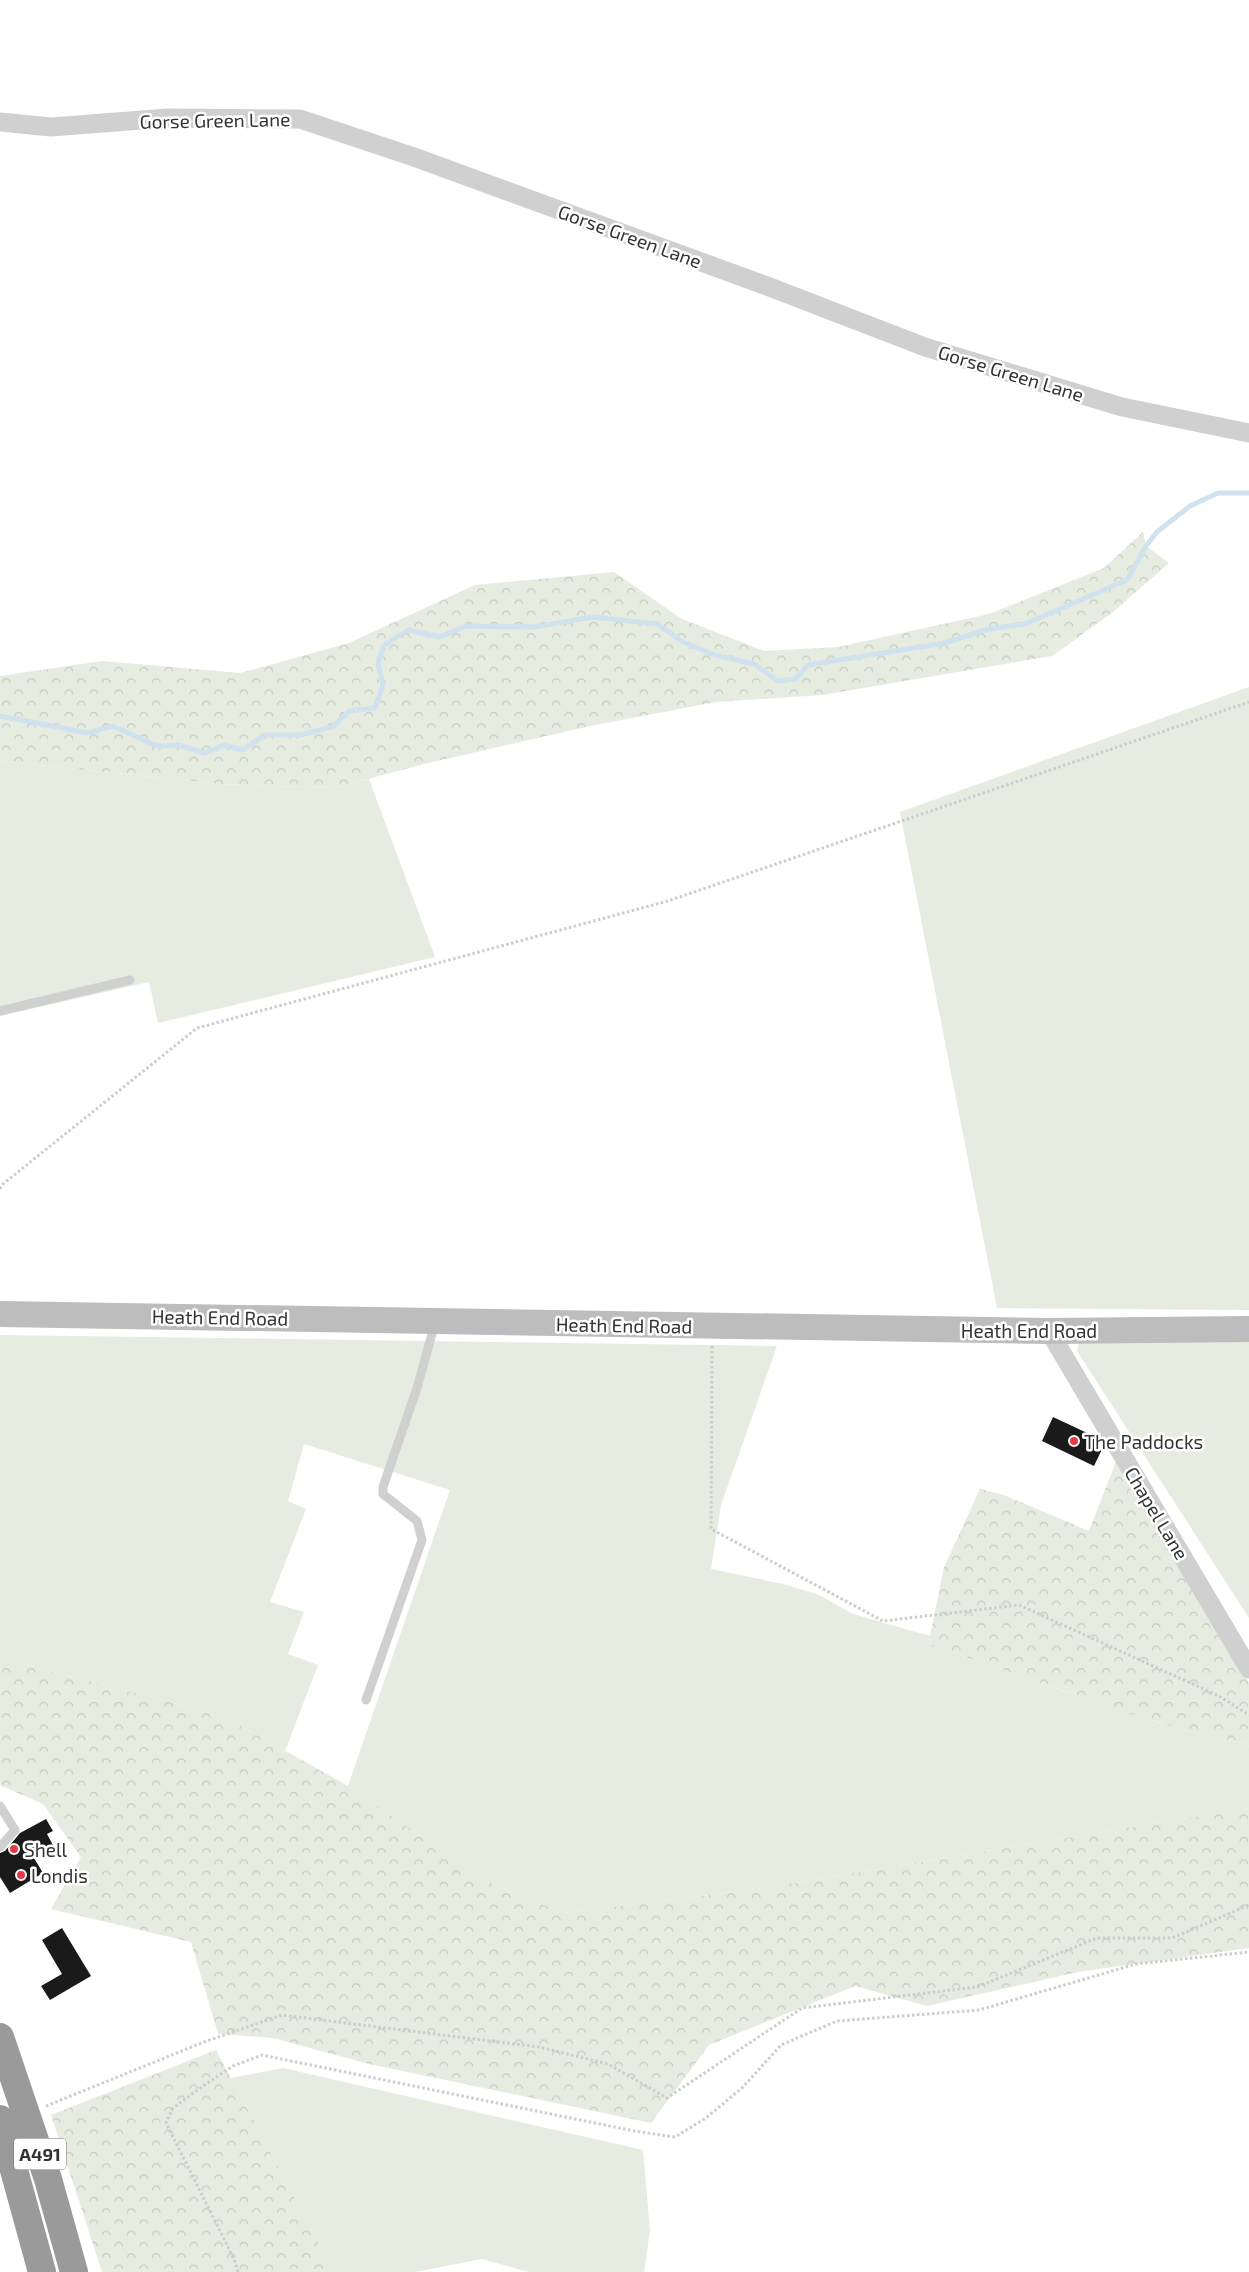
<svg xmlns="http://www.w3.org/2000/svg" width="1249" height="2272" font-family="'Exo 2',sans-serif">
<defs>
<pattern id="forest-crowns" width="20" height="18" patternUnits="userSpaceOnUse" patternTransform="scale(1.25)"><rect width="20" height="18" fill="#e6ecdf"/><path d="M2 6a3 3 0 1 1 6 0M12 15a3 3 0 1 1 6 0" fill="none" stroke="#c6cbc0"/></pattern>
</defs>
<rect width="100%" height="100%" fill="#fff"/>
<path fill="#e6ecdf" d="M1249,687V1310L997,1308L900,812Z
M0,761L219,784L334,788L369,779L435,957L158,1023L149,982L0,1016Z
M0,1335L777,1346L721,1505L711,1569L783,1584L819,1595L853,1614L930,1636L931,1646C1037,1678 1139,1724 1247,1744L1249,1747V1808L757,1889L564,1913L488,1882L348,1786L450,1490L304,1444L288,1501L306,1509L270,1602L304,1612L288,1654L318,1665L285,1751L223,1716L0,1658Z
M1079,1342H1249V1618L1077,1351Z
M283,2068L643,2150L650,2231L644,2272H529L482,2259L415,2272H334L231,2078Z"/>
<path fill="url(#forest-crowns)" d="M1143,532L1146,546L1169,563L1113,612L1052,656L822,695L716,702L590,726L424,764L334,788L219,784L0,761V676L102,661L240,673L349,643L475,585L614,572L682,619L764,651L838,647L989,614L1104,568Z
M1117,1459L1249,1683V1747L1247,1744C1139,1724 1036,1678 931,1646L930,1636L944,1567L980,1489L1004,1495L1089,1531Z
M0,1658L223,1716L348,1786L488,1882L564,1913L757,1889L1249,1808V1948L1078,1972L927,2006L855,1986L709,2045L651,2123L369,2064L273,2038L218,2034L191,1942L51,1909L81,1857L43,1804L0,1785Z
M216,2050L231,2078L334,2272H102L51,2115Z"/>
<g fill="none" stroke-linecap="round" stroke-linejoin="round">
<path stroke="#cfe2ee" stroke-width="5" d="M0,716L88,733L113,726L157,746L178,745L205,753L224,745L242,750L265,735H301L334,726L349,711L375,708L383,685L378,664L384,645L408,630L440,637L466,626L535,627L592,617L657,624L683,642L715,655L754,664L778,681L795,679L808,665L945,643L988,629L1025,624L1127,580L1146,546L1157,532L1190,506L1218,493H1249"/>
</g>
<path fill="#1a1a1a" d="M1053,1417L1100,1439L1104,1445L1094,1466L1042,1441Z
M46,1819L53,1831L47,1834L54,1847L34,1858L43,1873L10,1893L0,1877V1853L5,1851L20,1833Z
M62,1928L91,1976L50,2000L41,1986L62,1974L42,1940Z"/>
<g fill="none" stroke-linecap="round" stroke-linejoin="round">
<path stroke="#cdcdcd" stroke-width="3" stroke-dasharray="2.5 2.5" stroke-linecap="butt" d="M0,1189L3,1184L197,1028L668,901L1249,702
M712,1346L711,1529L883,1621L1019,1605L1219,1696L1249,1715
M46,2106L204,2042L282,2015L539,2047L608,2064L667,2098L802,2008L977,1987L1097,1938H1172L1249,1905
M238,2272L234,2259L166,2123L173,2108L203,2086L233,2066L262,2055L634,2131L675,2137L706,2118L743,2087L781,2045L837,2021L979,2010L1136,1964L1249,1952"/>
<path stroke="#d0d0d0" stroke-width="9" d="M0,1011L130,980
M366,1700L422,1540L417,1521L383,1494V1487L417,1388L435,1323
M0,1806L15,1830L0,1847"/>
<path stroke="#d0d0d0" stroke-width="19" d="M0,122L51,127L168,118L300,119L414,157L767,286L925,347L1122,407L1249,433
M1049,1331L1249,1669"/>
<path stroke="#bdbdbd" stroke-width="26" d="M0,1314L1049,1331L1249,1329"/>
<path stroke="#9a9a9a" stroke-width="28" d="M0,2037L48,2179L74,2272
M0,2119L42,2272"/>
</g>
<g fill="#e63946" stroke="#fff" stroke-width="2">
<circle cx="1074" cy="1441" r="5"/>
<circle cx="14" cy="1849" r="5"/>
<circle cx="21" cy="1875" r="5"/>
</g>
<g text-anchor="middle" dominant-baseline="central" stroke-width="5" stroke-linejoin="round" paint-order="stroke">
<rect fill="#fff" stroke="#707070" stroke-width="1" x="14" y="2138.5" width="52" height="31" rx="4"/>
<g font-size="18" font-weight="bold" fill="#333">
<text x="40" y="2154">A491</text>
</g>
<g font-size="19" fill="#333" stroke="#fff">
<text transform="translate(215 120) rotate(-1)">Gorse Green Lane</text>
<text transform="translate(630 236) rotate(20)">Gorse Green Lane</text>
<text transform="translate(1011 373) rotate(17)">Gorse Green Lane</text>
<text transform="translate(220 1317) rotate(1)">Heath End Road</text>
<text transform="translate(624 1325) rotate(1)">Heath End Road</text>
<text x="1029" y="1330">Heath End Road</text>
<text transform="translate(1157 1513) rotate(59)">Chapel Lane</text>
</g>
<g font-size="19" fill="#333" stroke="#fff" text-anchor="start">
<text x="1084" y="1441">The Paddocks</text>
<text x="24" y="1849">Shell</text>
<text x="31" y="1875">Londis</text>
</g>
</g>
</svg>
